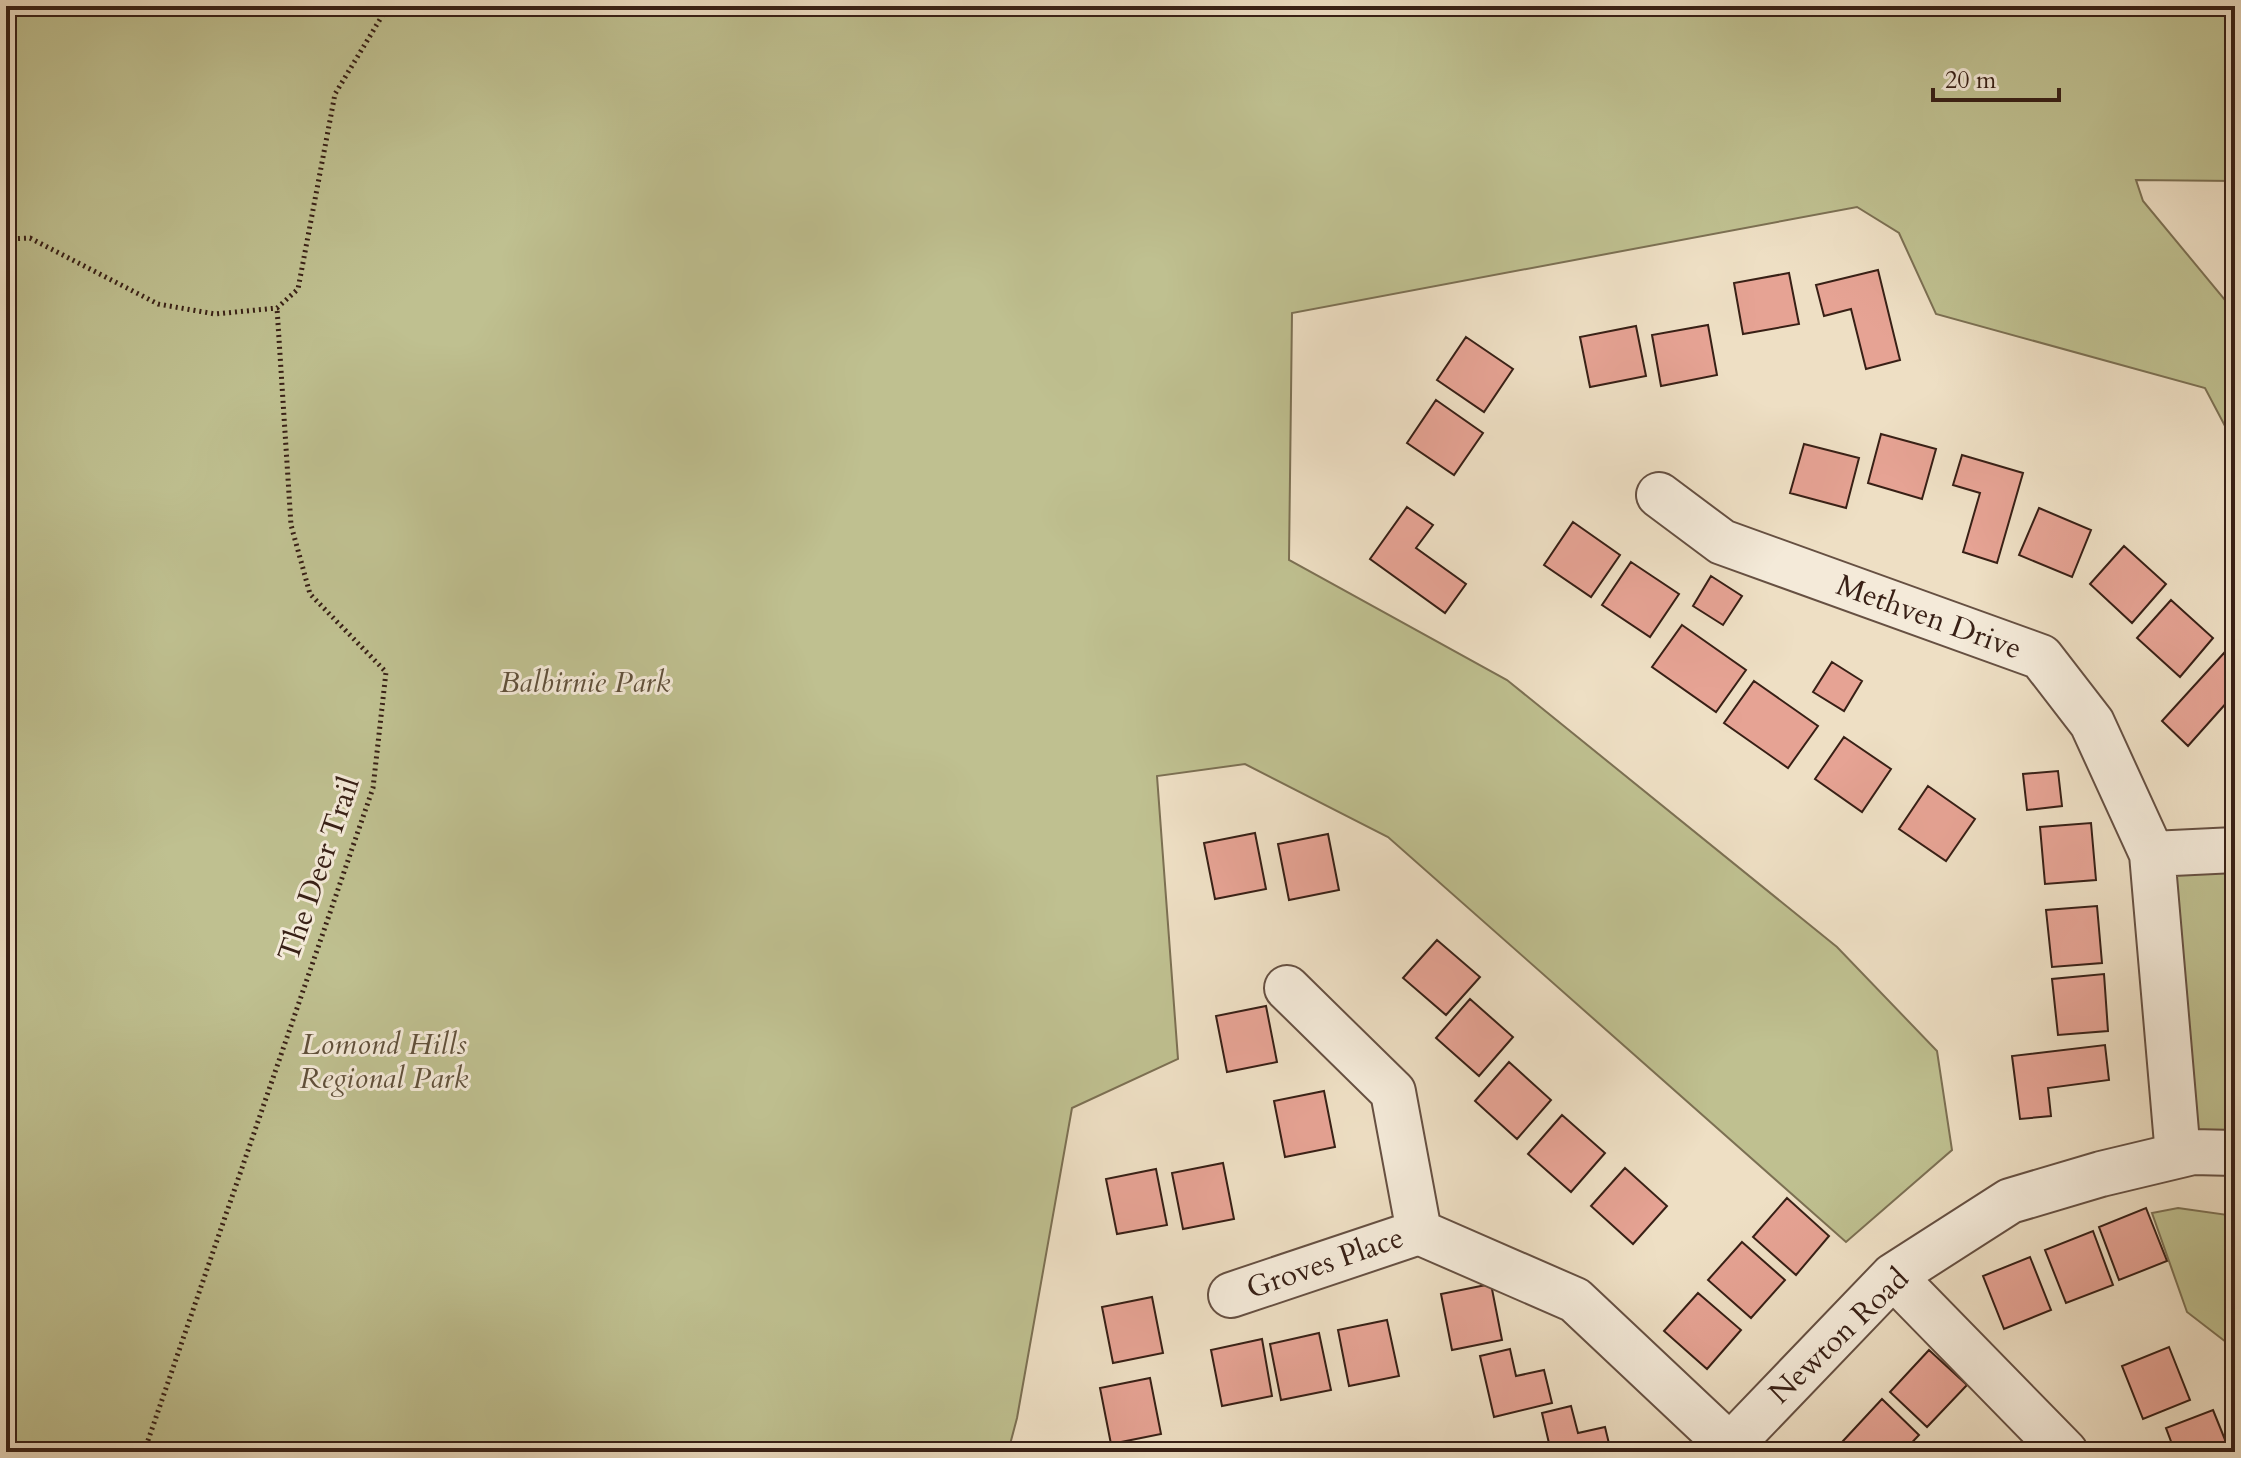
<svg xmlns="http://www.w3.org/2000/svg" width="2241" height="1458" font-family="Cardo,serif">
<rect width="100%" height="100%" fill="#eedfc4"/>
<filter id="stains"><feTurbulence type="fractalNoise" baseFrequency=".0025" numOctaves="4"/><feColorMatrix values="0 0 0 0 .2 0 0 0 0 .09 0 0 0 0 .02 0 0 0 .5 -.17"/></filter>
<radialGradient id="worn" r=".72"><stop offset=".6" stop-color="#630" stop-opacity="0"/><stop offset="1" stop-color="#630" stop-opacity=".3"/></radialGradient>
<path fill="#bfc090" stroke="#7c7053" stroke-width="2" d="M6,6H2235V181L2136,180L2143,201L2235,312V445L2205,388L1936,314L1899,233L1857,207L1292,313L1289,560L1507,680L1837,947L1937,1051L1952,1150L1846,1242L1388,837L1245,764L1157,776L1178,1059L1072,1108L1017,1418L1008,1452H6Z
M2235,850V1153L2193,1152L2152,854Z
M2178,1208L2235,1216V1349L2187,1312L2152,1213Z"/>
<path fill="#e6a394" stroke="#382016" stroke-width="2" d="M1878,270L1900,360L1866,369L1851,309L1824,316L1816,285Z
M1789,273L1799,324L1743,334L1734,283Z
M1708,325L1717,375L1661,386L1652,335Z
M1636,326L1646,376L1590,387L1580,337Z
M1466,337L1513,369L1484,412L1437,380Z
M1436,400L1483,433L1454,475L1407,443Z
M1881,434L1936,449L1922,499L1868,483Z
M1804,444L1859,458L1846,508L1790,493Z
M1962,455L2023,473L1997,563L1963,552L1980,493L1953,485Z
M1407,507L1433,525L1416,548L1466,584L1445,613L1370,559Z
M2039,508L2091,530L2072,577L2019,555Z
M1573,522L1620,555L1591,597L1544,565Z
M2124,546L2166,584L2132,623L2090,584Z
M1631,562L1679,594L1650,637L1602,605Z
M1711,576L1742,596L1723,625L1693,606Z
M2171,600L2213,638L2180,677L2137,638Z
M1682,625L1746,670L1716,712L1652,667Z
M2224,653L2235,663V705L2229,700L2188,746L2162,721Z
M1832,662L1862,681L1844,711L1813,692Z
M1754,681L1818,726L1788,768L1724,723Z
M1844,737L1891,769L1862,812L1815,779Z
M2058,771L2062,806L2027,810L2023,774Z
M1928,786L1975,819L1946,861L1899,829Z
M2091,823L2096,880L2045,884L2040,827Z
M1255,833L1266,889L1215,899L1204,843Z
M1328,834L1339,890L1289,900L1278,844Z
M2097,906L2102,963L2052,967L2046,910Z
M1437,940L1480,977L1446,1015L1403,978Z
M2104,974L2108,1031L2058,1035L2052,979Z
M1470,999L1513,1037L1479,1076L1436,1038Z
M1266,1006L1277,1062L1227,1072L1216,1016Z
M2105,1045L2109,1080L2048,1088L2051,1116L2020,1119L2012,1056Z
M1509,1062L1551,1100L1517,1139L1475,1101Z
M1324,1091L1335,1147L1285,1157L1274,1101Z
M1562,1115L1605,1153L1571,1192L1528,1154Z
M1223,1163L1234,1219L1183,1229L1172,1173Z
M1625,1168L1667,1206L1633,1244L1591,1206Z
M1156,1169L1167,1225L1117,1234L1106,1179Z
M1787,1198L1829,1236L1796,1275L1753,1237Z
M2146,1208L2167,1261L2119,1280L2099,1227Z
M2093,1231L2113,1285L2066,1303L2045,1250Z
M1742,1242L1785,1280L1751,1318L1708,1280Z
M2030,1257L2051,1310L2004,1329L1983,1276Z
M1491,1284L1502,1340L1452,1350L1441,1294Z
M1698,1293L1741,1330L1707,1369L1664,1331Z
M1152,1297L1163,1353L1113,1363L1102,1307Z
M1387,1320L1399,1376L1349,1386L1338,1330Z
M1319,1333L1331,1390L1281,1400L1270,1344Z
M1262,1339L1272,1396L1222,1406L1211,1350Z
M2169,1347L2190,1400L2143,1419L2122,1366Z
M1510,1349L1516,1376L1544,1370L1552,1403L1494,1417L1480,1356Z
M1929,1350L1967,1385L1927,1427L1890,1392Z
M1150,1378L1161,1434L1111,1444L1100,1388Z
M1882,1399L1919,1435L1903,1452H1855L1843,1441Z
M1571,1406L1578,1433L1605,1427L1611,1452H1551L1542,1413Z
M2213,1410L2230,1452H2175L2166,1428Z"/>
<g fill="none" stroke-linecap="round" stroke-linejoin="round">
<defs>
<path id="street" d="M1659,495L1722,542L2041,657L2092,723L2152,854L2178,1155
M2152,854L2235,850
M1287,988L1393,1092L1419,1232
M1893,1276L2065,1452
M1231,1295L1419,1232L1575,1300L1730,1446
M1724,1452L1893,1276L2010,1201L2101,1174L2193,1152L2235,1153"/>
</defs>
<use href="#street" stroke="#665042" stroke-width="48"/>
<path stroke="#382016" stroke-width="5" stroke-dasharray="2 4" stroke-linecap="butt" d="M6,239L30,238L158,304L215,314L277,308L298,289L335,94L388,6
M144,1452L373,788L386,672L310,594L291,525L277,308"/>
<use href="#street" stroke="#f4ead9" stroke-width="44"/>
</g>
<g text-anchor="middle" dominant-baseline="central" stroke-width="6" stroke-linejoin="round" paint-order="stroke">
<g font-size="30" fill="#382016" stroke="#f4ead9">
<text transform="translate(1929 617) rotate(20)">Methven Drive</text>
<text transform="translate(319 869) rotate(-71)">The Deer Trail</text>
<text transform="translate(1325 1263) rotate(-19)">Groves Place</text>
<text transform="translate(1839 1336) rotate(-44)">Newton Road</text>
</g>
<g font-size="30" font-style="italic" fill="#60503b" stroke="#f4ead9">
<text x="585" y="682">Balbirnie Park</text>
<text x="384" y="1044">Lomond Hills<tspan x="384" dy="34">Regional Park</tspan></text>
</g>
</g>
<rect width="2241" height="1458" fill="none" stroke="#eedfc4" stroke-width="32"/>
<rect x="8" y="8" width="2225" height="1442" fill="none" stroke="#382016" stroke-width="4"/>
<rect x="16" y="16" width="2209" height="1426" fill="none" stroke="#382016" stroke-width="2"/>
<path d="M1933 88v12h126v-12" fill="none" stroke="#382016" stroke-width="4"/>
<text x="1945" y="88" font-size="24" fill="#382016" stroke="#f4ead9" stroke-width="6" paint-order="stroke">20 m</text>
<rect width="100%" height="100%" filter="url(#stains)"/>
<rect width="100%" height="100%" fill="url(#worn)"/>
</svg>
